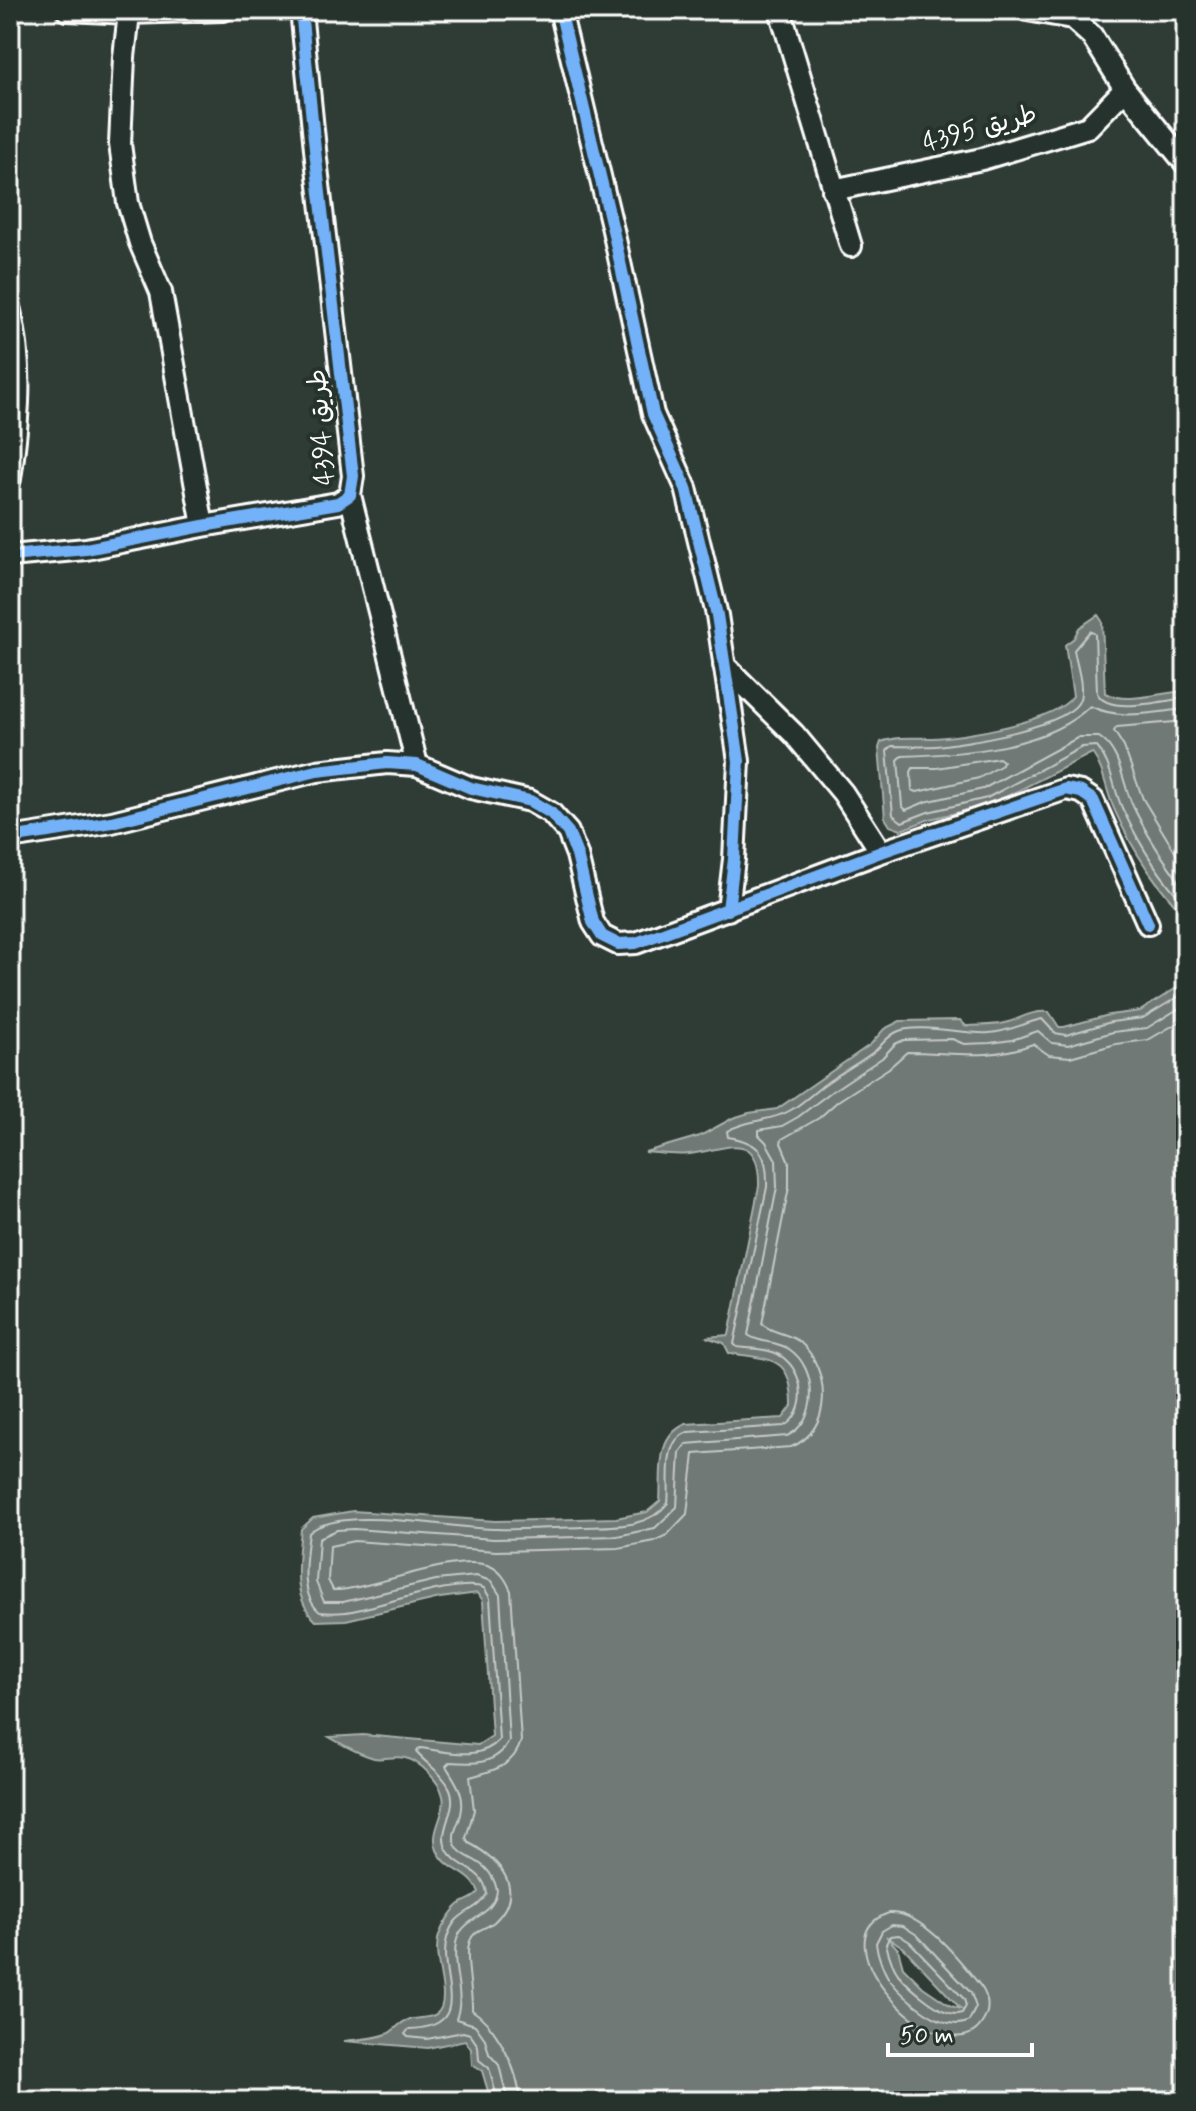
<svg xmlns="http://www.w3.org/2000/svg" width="1196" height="2111" font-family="Mynerve,'Playpen Sans Arabic',sans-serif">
<rect width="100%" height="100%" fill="#2f3b35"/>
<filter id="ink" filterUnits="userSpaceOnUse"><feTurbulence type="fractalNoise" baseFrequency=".0125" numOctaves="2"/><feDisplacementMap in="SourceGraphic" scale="16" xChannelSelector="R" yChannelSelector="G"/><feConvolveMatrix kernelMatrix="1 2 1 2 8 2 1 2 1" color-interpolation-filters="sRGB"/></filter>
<g filter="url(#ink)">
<path fill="#707975" stroke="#a9afac" stroke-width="2" fill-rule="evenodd" d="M1098,615L1102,621L1105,693C1128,705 1161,692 1186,691V916C1157,887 1132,849 1115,811C1106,793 1105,770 1092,753L990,805L930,819L901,830L890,826L885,818L879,748L881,742C897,736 914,738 931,738C963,737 1055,722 1073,696L1065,645L1074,638L1079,628Z
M1186,982V2101H491L482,2071L472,2065L471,2049L465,2040L428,2048L344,2041C357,2039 375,2039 387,2034C394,2031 400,2022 408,2020C424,2016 443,2022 443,1996C443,1977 433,1954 439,1935C443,1925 451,1911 460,1904C467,1899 473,1900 479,1892C470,1870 447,1872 437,1850C429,1831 447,1814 443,1796C440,1782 419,1760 405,1758C395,1755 384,1760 374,1758C358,1754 343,1745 329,1737L363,1735L478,1745L492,1736L483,1601L478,1593L440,1598L346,1620L316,1621C291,1598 298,1560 301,1529L313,1518L353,1511L495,1521L616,1518L647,1512L660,1501C662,1472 655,1437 686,1424L783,1418L792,1406C792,1355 771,1360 729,1353L724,1343L706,1337L729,1335L759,1186C760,1127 725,1150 689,1154C675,1156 659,1153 645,1152L700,1136L733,1118L749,1113L777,1109L871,1044L884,1029L900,1021L960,1020L966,1026C979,1025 992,1026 1005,1023C1020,1019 1032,1010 1049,1012L1059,1027H1064L1109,1015L1140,1011ZM886,1936L904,1948L961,2009L951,2006L923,1987L903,1967L898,1949Z"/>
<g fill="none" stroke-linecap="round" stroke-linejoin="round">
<path stroke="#c6c9c8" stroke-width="2" d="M1186,698C1165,700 1108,716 1097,693L1095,634L1090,631L1074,650C1076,663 1084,685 1080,699C1073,726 962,744 936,746C921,747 907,746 892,746L887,751L893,815L902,822L928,812L987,798L1082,747L1096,746C1112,763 1113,789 1123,810C1139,843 1160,878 1186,905
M1186,709C1152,712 1121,721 1090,706C1046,749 961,754 902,756L898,760L902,806L906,810L925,802L983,789L1079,737H1099C1121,751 1122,782 1132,804C1146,834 1166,864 1186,890
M1186,721L1117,727L1114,731L1124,747L1143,799L1186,870
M999,758L1003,761L1002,765L979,778L917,792L912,790L911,772L913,768H937Z
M889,1913C922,1910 963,1964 982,1988C989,1999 990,2012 982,2023C945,2080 810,1939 889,1913Z
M892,1925L903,1926L917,1935L971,1993L976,2007L969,2021C945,2035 903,1997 889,1979C883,1970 877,1953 876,1943L882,1931Z
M899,1935L910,1942L964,1999L966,2006L962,2013C945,2020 909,1987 898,1974C893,1967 888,1952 886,1944L890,1936Z
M498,2101L489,2068L479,2060L478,2046L470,2034L463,2032L427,2039L408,2037L405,2034L409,2029C478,2027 436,1976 447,1938C455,1909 476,1914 487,1894C484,1868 458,1869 447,1850C436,1830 459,1810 450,1789C443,1773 426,1764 416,1752L420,1748C446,1751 480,1762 499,1740L490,1598L484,1588C459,1577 376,1608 346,1612C337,1613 328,1613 320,1612C299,1596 306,1556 309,1533C339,1504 453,1529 496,1529C525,1530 554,1528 582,1527C612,1526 648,1529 668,1503C671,1480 661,1442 688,1432L784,1426C807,1413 805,1377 786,1360C774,1348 753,1349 737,1347L734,1344L767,1187C768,1155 761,1142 728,1137L727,1131C747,1119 771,1122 791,1110C803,1103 813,1093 825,1084C841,1072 860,1063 876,1050C884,1043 888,1035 899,1031C920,1023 966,1035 989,1033C1008,1032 1024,1023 1042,1019L1055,1033L1066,1035L1111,1022L1143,1018L1186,992
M508,2101L499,2065L489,2054L485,2039L475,2025L456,2019C466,1992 451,1970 456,1943C461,1916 495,1918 497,1890C489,1856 462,1862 455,1844C451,1833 459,1824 461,1814C466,1794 455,1781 446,1766L450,1762C473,1764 497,1765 509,1741L500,1595L491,1581L476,1576L436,1580L343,1602H324L316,1582L319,1538L337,1530L354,1529L494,1539L617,1536L655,1528L677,1507L680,1452L686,1444L787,1436C819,1421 818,1368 789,1349C776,1341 759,1343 748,1335L777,1187L776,1160L766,1142L759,1135V1130L782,1126L798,1117L831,1092L882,1058L895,1044L904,1040L952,1039L964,1044L990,1043L1012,1040L1038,1031L1052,1043L1068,1045L1113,1032L1147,1028L1186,1004
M520,2101C519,2071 497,2026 472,2010C473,1991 464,1955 470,1941C475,1928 485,1930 494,1922C528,1890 499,1859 469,1843L466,1838L474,1810L470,1777C492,1771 514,1767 521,1741L511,1591C507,1582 502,1572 492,1567C460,1550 370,1591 333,1590L328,1580L330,1546L354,1541L496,1551L618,1548L654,1541L667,1535L687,1514L694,1454L791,1447C833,1431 831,1369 800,1342C789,1333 771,1333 762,1324L789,1187V1162L781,1143L782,1139L819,1118L838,1101L889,1068L907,1052C953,1052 988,1061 1033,1044L1049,1055L1070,1057L1116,1044L1148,1040L1186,1018"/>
<defs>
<path id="street" d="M67,10L129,13L223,10
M560,10L613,230L653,414L686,488L717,615L739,761L734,859L728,910
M780,10L851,246
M1027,10L1072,18L1092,36L1125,89L1186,164
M129,13L124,57L120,144L128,203L140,243L161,292L203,526
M833,190L982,159L1088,127L1125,89
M10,311C24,367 18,423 10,479
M350,495L417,765
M10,556L86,549L203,526L338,503L350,495L353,476L316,159L301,10
M724,665L794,734L843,793L881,852
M10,838L112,822L317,771L387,763L417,765L471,788L530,801L551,813L568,832L577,855L593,922L602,936L618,944L636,943L881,852L1066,789L1081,792L1093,800L1148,924"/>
</defs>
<use href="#street" stroke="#fff" stroke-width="26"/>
<use href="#street" stroke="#26332d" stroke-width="20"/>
<defs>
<path id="cycleway" d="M560,10L613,230L653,414L686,488L717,615L739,761L734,859L728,910
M10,556L86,549L203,526L338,503L350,495L353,476L316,159L301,10
M10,838L112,822L317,771L387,763L417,765L471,788L530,801L551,813L568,832L577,855L593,922L602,936L618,944L636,943L881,852L1066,789L1081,792L1093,800L1148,924"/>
</defs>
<use href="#cycleway" stroke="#26332d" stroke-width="17"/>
<use href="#cycleway" stroke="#73b2f8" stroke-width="12"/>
</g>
</g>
<g text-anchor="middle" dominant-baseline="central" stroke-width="8" stroke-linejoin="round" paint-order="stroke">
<g font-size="26" fill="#fff" stroke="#26332d">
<text transform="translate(980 129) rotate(-15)">طريق 4395</text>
<text transform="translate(322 427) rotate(-94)">طريق 4394</text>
</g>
</g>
<rect width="1196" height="2111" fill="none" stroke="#26332d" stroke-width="40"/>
<rect x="20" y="20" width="1156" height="2071" fill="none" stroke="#fff" stroke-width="3" filter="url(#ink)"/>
<path d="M888 2043v12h144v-12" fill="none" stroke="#ffffff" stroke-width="4"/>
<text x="900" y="2043" font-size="24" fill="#ffffff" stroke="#26332d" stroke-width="6" paint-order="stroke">50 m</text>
</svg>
